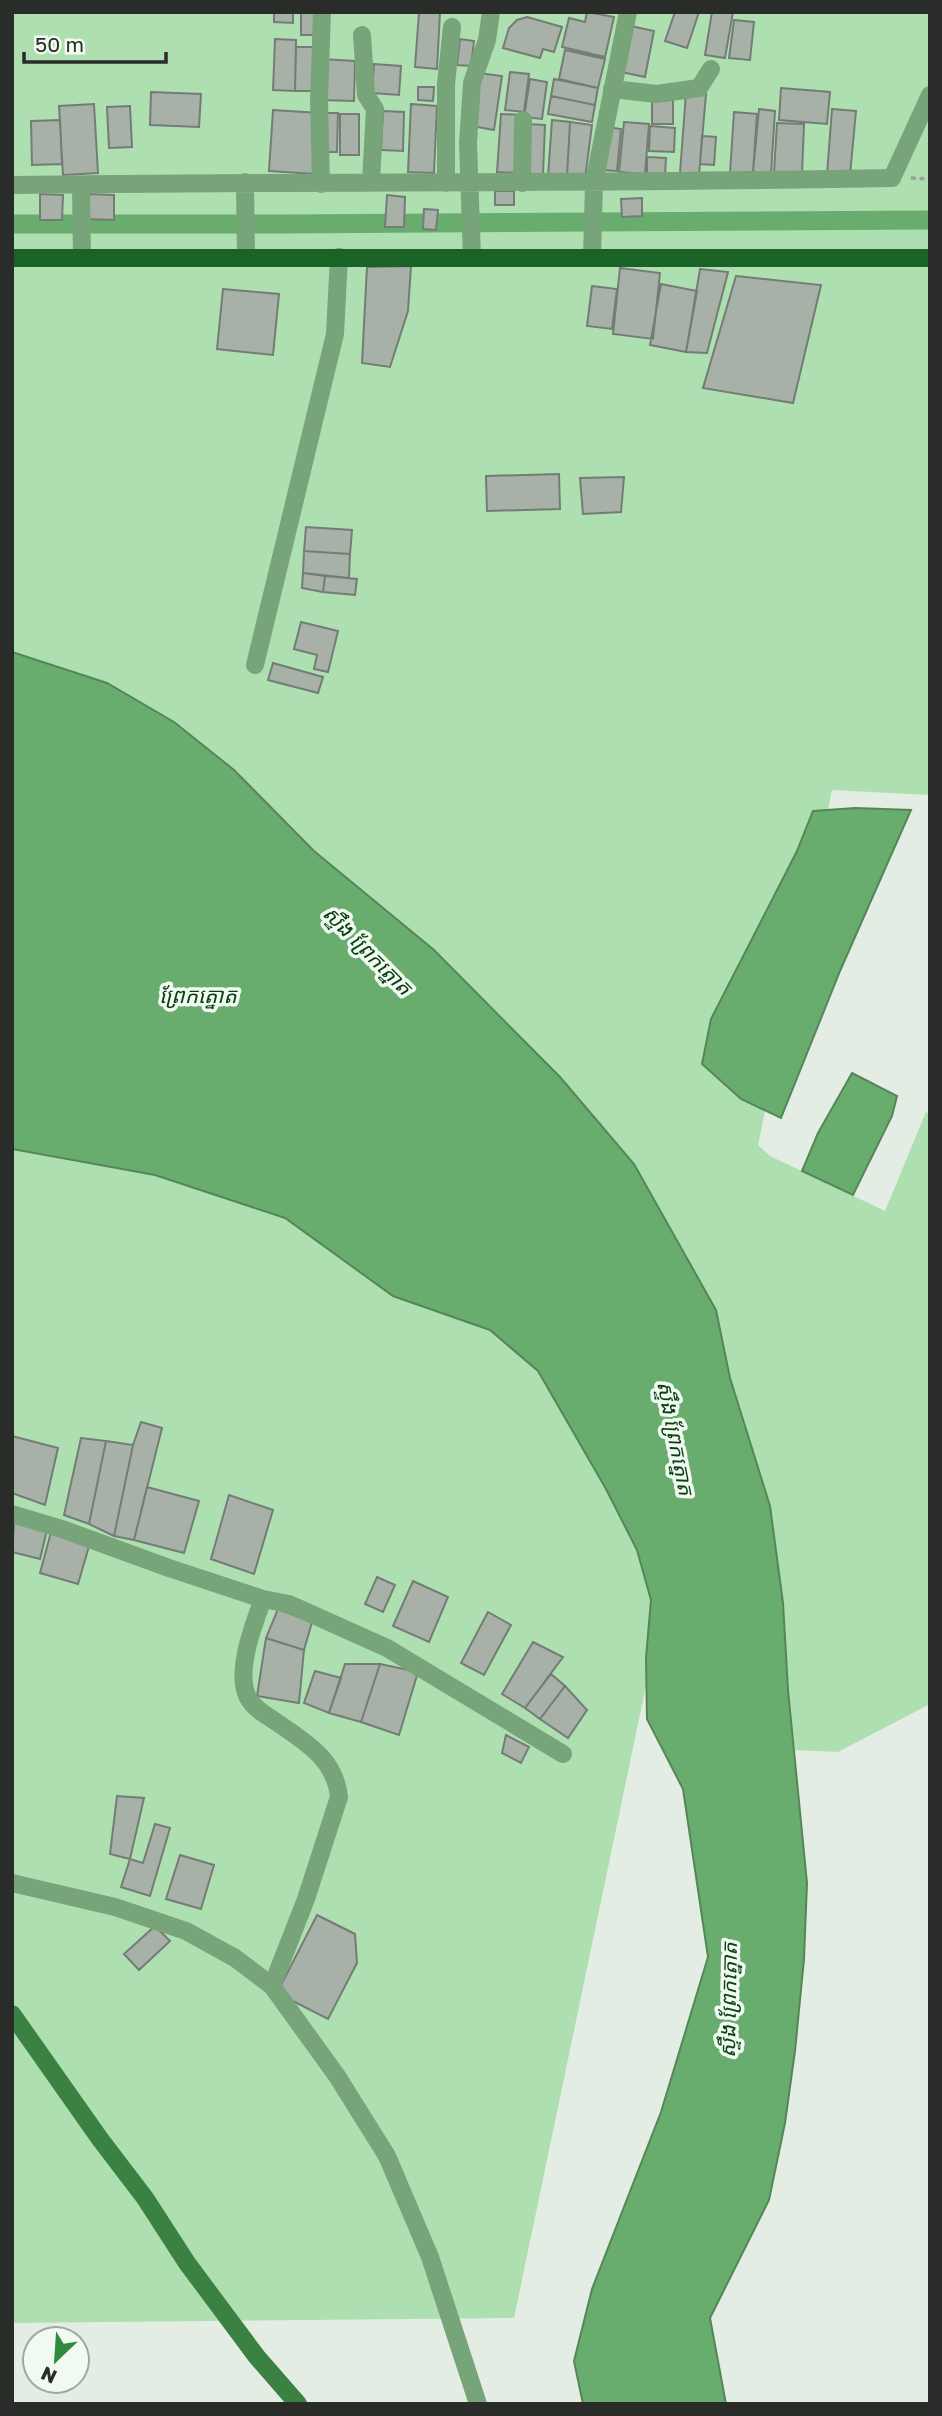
<svg xmlns="http://www.w3.org/2000/svg" width="942" height="2416" font-family="'Golos Text','Noto Sans Khmer',sans-serif">
<rect width="100%" height="100%" fill="#e3ede3"/>
<path fill="#aedfb1" d="M12,12H930V795L832,790L758,1145L770,1156L885,1211L926,1112L930,1115V1704L838,1752L795,1750L788,1690L720,1331L514,2318L12,2323Z"/>
<path fill="#68ad6e" stroke="#558659" stroke-width="2" d="M12,652L107,683L174,722L234,770L314,851L434,950L560,1077L634,1164L716,1310L730,1378L770,1506L783,1603L788,1690L807,1883L804,1959L795,2051L785,2123L769,2200L710,2318L726,2404H583L574,2361L592,2289L661,2112L708,1957L683,1789L647,1719L646,1658L651,1600L637,1550L606,1489L538,1371L490,1330L393,1296L285,1218L155,1175L12,1149Z
M855,808L911,810L840,971L781,1118L741,1099L702,1064L711,1019L797,851L813,811Z
M852,1073L897,1096L892,1116L853,1195L802,1171L818,1133Z"/>
<g fill="none" stroke-linecap="round" stroke-linejoin="round">
<path stroke="#68ad6e" stroke-width="19" d="M12,224H284L930,220"/>
</g>
<path fill="#a8b1a8" stroke="#747d75" stroke-width="2" d="M274,12H293V23L274,22Z
M301,12H315L314,35H301Z
M419,12H440L437,69L415,67Z
M587,12L614,17L605,57L562,47L569,18L585,22Z
M675,12H699L687,48L665,41Z
M712,12H733L725,58L705,55Z
M527,17L562,27L554,52L543,49L540,58L503,48L509,28L517,20Z
M734,20L754,22L750,60L729,58Z
M631,26L654,31L645,77L621,72Z
M275,39L296,40L295,91L273,90Z
M460,39L474,41L471,66L457,65Z
M296,47H316V91H295Z
M565,50L605,59L598,88L559,79Z
M321,59L355,61L354,101L320,100Z
M374,64L401,66L399,95L372,93Z
M510,72L529,74L524,112L505,110Z
M479,73L502,76L494,130L472,126Z
M530,79L547,82L542,119L524,117Z
M554,79L598,88L595,105L551,96Z
M418,87H434L433,101L418,100Z
M781,88L830,92L827,124L779,120Z
M151,92L201,94L199,127L150,125Z
M686,93L706,94L699,175L680,173Z
M551,96L595,105L592,122L548,114Z
M652,100H673V124H652Z
M94,104L98,173L63,175L59,106Z
M411,104L437,106L434,173L408,172Z
M130,106L132,147L109,148L107,107Z
M759,109L775,111L771,174L753,172Z
M832,109L856,111L850,175L827,174Z
M273,110L319,113L315,174L269,171Z
M383,111L404,112L403,151L381,150Z
M734,112L757,114L753,172L730,173Z
M322,113H338L337,152H321Z
M340,114H359V155H340Z
M501,114L520,115L516,173L497,172Z
M60,120L62,164L32,165L31,121Z
M552,120L570,122L567,176H548Z
M570,122L592,125L585,179L567,176Z
M624,122L649,124L645,174L619,172Z
M777,123L804,124L802,174L774,173Z
M526,124L545,125L543,175L523,174Z
M650,126L675,128L674,152L649,151Z
M607,127L621,129L617,171L603,170Z
M702,136L716,137L714,165L700,164Z
M647,157L666,158L665,175L647,174Z
M495,191H514V205H495Z
M40,194L63,195L62,220H40Z
M87,194L114,195V220L87,219Z
M387,195L405,197L404,227H385Z
M642,198V216L622,217L621,199Z
M424,209L438,210L436,230L423,229Z
M411,266L408,311L390,367L362,363L367,267Z
M620,268L660,273L653,339L613,334Z
M700,269L728,272L707,353L686,352Z
M736,276L821,285L793,403L703,388Z
M661,284L697,291L686,352L650,345Z
M592,286L617,289L612,329L587,326Z
M223,289L279,294L273,355L217,349Z
M559,474L560,509L487,511L486,476Z
M624,477L621,512L583,514L580,478Z
M306,527L352,530L350,554L304,551Z
M304,551L350,554L349,578L303,573Z
M303,573L325,576L323,592L302,588Z
M325,576L357,579L355,595L323,592Z
M301,622L338,631L328,672L314,669L317,655L294,649Z
M273,663L323,677L318,693L268,680Z
M141,1422L162,1428L134,1540L114,1536L133,1445Z
M12,1436L58,1448L45,1505L12,1493Z
M81,1438L106,1441L89,1524L64,1515Z
M106,1441L133,1445L114,1536L89,1524Z
M147,1487L199,1501L184,1553L134,1540Z
M229,1495L273,1510L254,1574L211,1559Z
M14,1522L47,1530L40,1559L12,1552Z
M51,1532L90,1543L78,1584L40,1573Z
M377,1577L395,1585L383,1612L365,1604Z
M413,1581L448,1597L429,1642L393,1626Z
M278,1609L312,1622L304,1650L266,1638Z
M488,1612L511,1625L484,1675L461,1663Z
M266,1638L304,1650L299,1703L257,1696Z
M533,1642L563,1657L525,1708L502,1694Z
M345,1664H380L361,1722L329,1713Z
M380,1664L418,1672L399,1735L361,1722Z
M315,1671L341,1678L329,1713L304,1703Z
M551,1674L565,1686L540,1719L525,1708Z
M565,1686L587,1710L568,1738L540,1719Z
M506,1735L529,1747L521,1763L502,1753Z
M117,1796L144,1798L130,1859L110,1854Z
M155,1824L170,1828L150,1896L121,1887L130,1859L143,1863Z
M180,1855L214,1865L201,1909L166,1899Z
M317,1915L355,1934L357,1963L328,2019L277,1993Z
M155,1926L170,1941L139,1970L124,1954Z"/>
<g fill="none" stroke-linecap="round" stroke-linejoin="round">
<path stroke="#99a099" stroke-width="3.5" stroke-dasharray="5 3.5" stroke-linecap="butt" d="M911,178L930,179"/>
<path stroke="#77a479" stroke-width="18" d="M362,35L366,95L375,109L371,181
M612,89L657,94L699,88L711,69
M245,182L246,256
M446,183V84L452,27
M522,183L523,120
M321,184L319,99L322,12
M12,185C305,181 599,184 892,178L930,95
M81,185L82,258
M472,258L468,143L472,83L487,40L491,12
M592,258L594,183L628,12
M255,665L335,334L339,257
M12,1514L62,1529L169,1568L263,1599L289,1604L387,1648L563,1754
M263,1599C254,1623 237,1667 246,1693C250,1705 262,1713 272,1719C303,1741 335,1757 339,1797L306,1899L272,1986
M12,1883L115,1907L186,1931L235,1958L272,1986L337,2076L387,2156L430,2257L478,2404"/>
<path stroke="#3a8142" stroke-width="18" d="M12,2014L100,2139L145,2198L187,2263L257,2357L298,2404"/>
<path stroke="#196326" stroke-width="18" d="M12,258H930"/>
</g>
<g text-anchor="middle" dominant-baseline="central" stroke-width="7" stroke-linejoin="round" paint-order="stroke">
<g font-size="21" font-style="italic" fill="#0b3e14" stroke="#f0faf0">
<text transform="translate(368 950) rotate(45)">ស្ទឹង ព្រែកត្នោត</text>
<text x="198" y="995">ព្រែកត្នោត</text>
<text transform="translate(676 1438) rotate(79)">ស្ទឹង ព្រែកត្នោត</text>
<text transform="translate(728 2000) rotate(-89)">ស្ទឹង ព្រែកត្នោត</text>
</g>
</g>
<rect width="942" height="2416" fill="none" stroke="#292c29" stroke-width="28"/>
<g transform="translate(56 2360) rotate(205)"><circle r="33" fill="#f0faf0" stroke="#a0a8a0" stroke-width="2"/>
<path d="M0-5L12 26L0 18L-12 26Z" fill="#2e8a3c"/>
<text y="-10" font-size="19" font-weight="bold" text-anchor="middle" fill="#292c29">N</text>
</g>
<path d="M24 52v10h142v-10" fill="none" stroke="#292c29" stroke-width="3.5"/>
<text x="35" y="52" font-size="21" fill="#292c29" stroke="#f0faf0" stroke-width="5" paint-order="stroke">50 m</text>
</svg>
